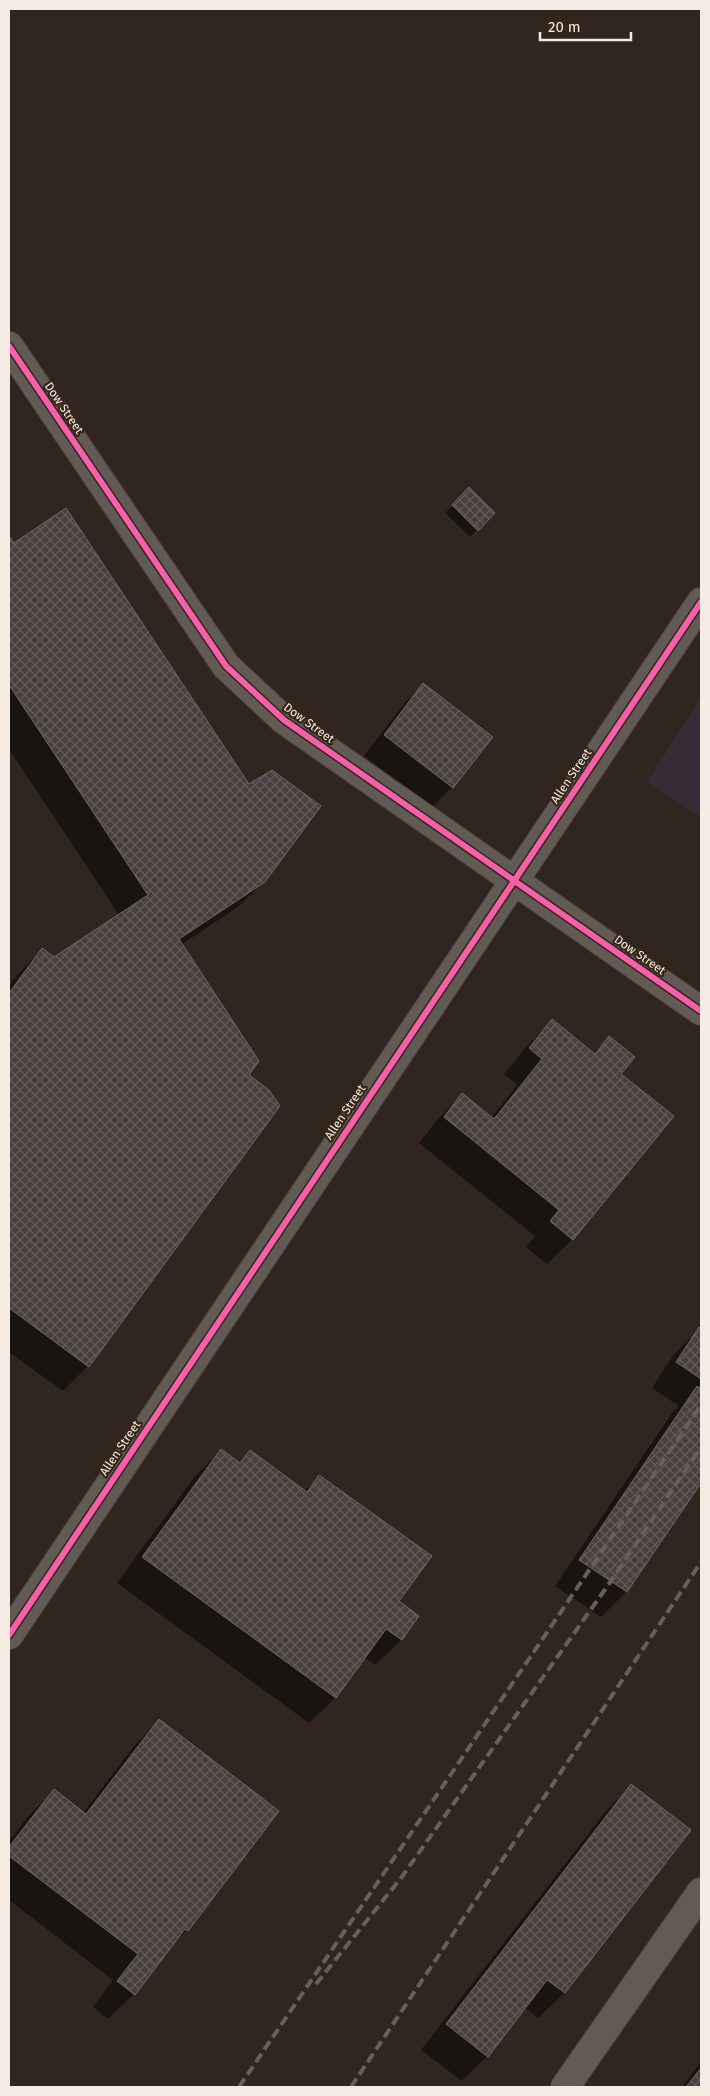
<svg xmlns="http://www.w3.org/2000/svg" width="710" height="2096" font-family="'Fira Sans',sans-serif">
<defs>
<pattern id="building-cross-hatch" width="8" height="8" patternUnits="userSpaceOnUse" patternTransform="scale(1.25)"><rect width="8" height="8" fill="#483f3e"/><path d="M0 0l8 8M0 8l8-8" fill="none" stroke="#635b5a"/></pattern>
</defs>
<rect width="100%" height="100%" fill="#30261f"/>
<path fill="#382b35" d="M701,698V817L647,782Z"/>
<path fill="#0007" d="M469,489L494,513L470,537L445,513Z
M9,538L265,881L238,907L181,945L247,1075L88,1366L63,1391L9,1352V986L17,975L42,949L54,958L119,915L9,749Z
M423,685L452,787L432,808L364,756L403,705Z
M552,1021L593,1054L609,1038L620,1074L573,1239L547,1264L526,1247L535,1236L419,1143L437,1120L462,1095L491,1118L517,1085L504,1074L527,1046Z
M700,1328L701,1330V1481L626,1592L601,1617L555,1586L672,1413L679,1406L652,1388L674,1354Z
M221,1451L238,1464L250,1452L304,1491L320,1476L397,1602L418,1616L401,1640L375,1665L364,1657L335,1698L309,1723L117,1583L195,1476Z
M159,1721L278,1811L187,1930L166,1951L134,1994L108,2019L93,2007L113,1980L9,1900V1841L28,1816L54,1791L83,1813L134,1746Z
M631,1786L689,1830L564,1993L538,2018L524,2007L487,2056L462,2081L421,2050L606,1811Z
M701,2062V2087H682Z"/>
<path fill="url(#building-cross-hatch)" stroke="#706666" d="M469,487L495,513L478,531L452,505Z
M66,508L249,784L272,770L321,806L265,882L179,939L259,1061L249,1075L269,1090L280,1106L89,1367L9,1308V993L42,948L54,957L148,895L9,685V536L14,543Z
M423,683L493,737L453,788L384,735Z
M552,1019L595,1054L609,1036L635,1057L621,1074L674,1116L573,1240L550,1221L559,1210L444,1117L462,1093L494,1119L542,1059L529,1048Z
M699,1327L701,1328V1379L676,1362Z
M701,1385V1483L627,1592L579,1560L697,1386L699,1388Z
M221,1449L240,1463L250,1450L307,1492L319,1475L432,1556L399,1601L419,1616L402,1640L386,1629L336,1698L142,1557Z
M159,1719L279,1811L188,1931L185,1929L135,1995L117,1981L138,1954L9,1856V1847L54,1789L86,1814Z
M631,1784L691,1830L565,1993L547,1980L488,2057L446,2024Z
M701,2068V2087H686Z"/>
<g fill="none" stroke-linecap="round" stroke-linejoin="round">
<defs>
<path id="minor" d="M9,346L226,666L284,720L701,1011
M9,1635L701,602
M565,2087L701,1892"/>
</defs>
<use href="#minor" stroke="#4c443e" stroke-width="30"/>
<use href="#minor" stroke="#625b55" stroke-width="28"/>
<path stroke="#675f5a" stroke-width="4" stroke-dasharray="10 5" stroke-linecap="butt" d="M316,1984L401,1878L611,1581L701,1447
M239,2087L701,1405
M351,2087L701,1562"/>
<defs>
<path id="cycleway" d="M9,346L226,666L284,720L701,1011
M9,1635L701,602"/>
</defs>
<use href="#cycleway" stroke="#362519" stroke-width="9"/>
<use href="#cycleway" stroke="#f560ab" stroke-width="6"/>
</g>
<g text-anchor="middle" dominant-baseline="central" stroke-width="4.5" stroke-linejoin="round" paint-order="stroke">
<g font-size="12" fill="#f6ebe3" stroke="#362519">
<text transform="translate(64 408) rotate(56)">Dow Street</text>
<text transform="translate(309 723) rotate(36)">Dow Street</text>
<text transform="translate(571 776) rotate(-56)">Allen Street</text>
<text transform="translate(640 955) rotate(35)">Dow Street</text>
<text transform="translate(345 1112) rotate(-56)">Allen Street</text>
<text transform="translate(120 1448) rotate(-56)">Allen Street</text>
</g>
</g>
<rect width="710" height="2096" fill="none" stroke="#f6ebe3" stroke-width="20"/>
<path d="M540 32v8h91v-8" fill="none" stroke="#f6ebe3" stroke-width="2.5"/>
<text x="548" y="32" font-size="15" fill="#f6ebe3" stroke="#362519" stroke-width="4" paint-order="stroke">20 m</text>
</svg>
